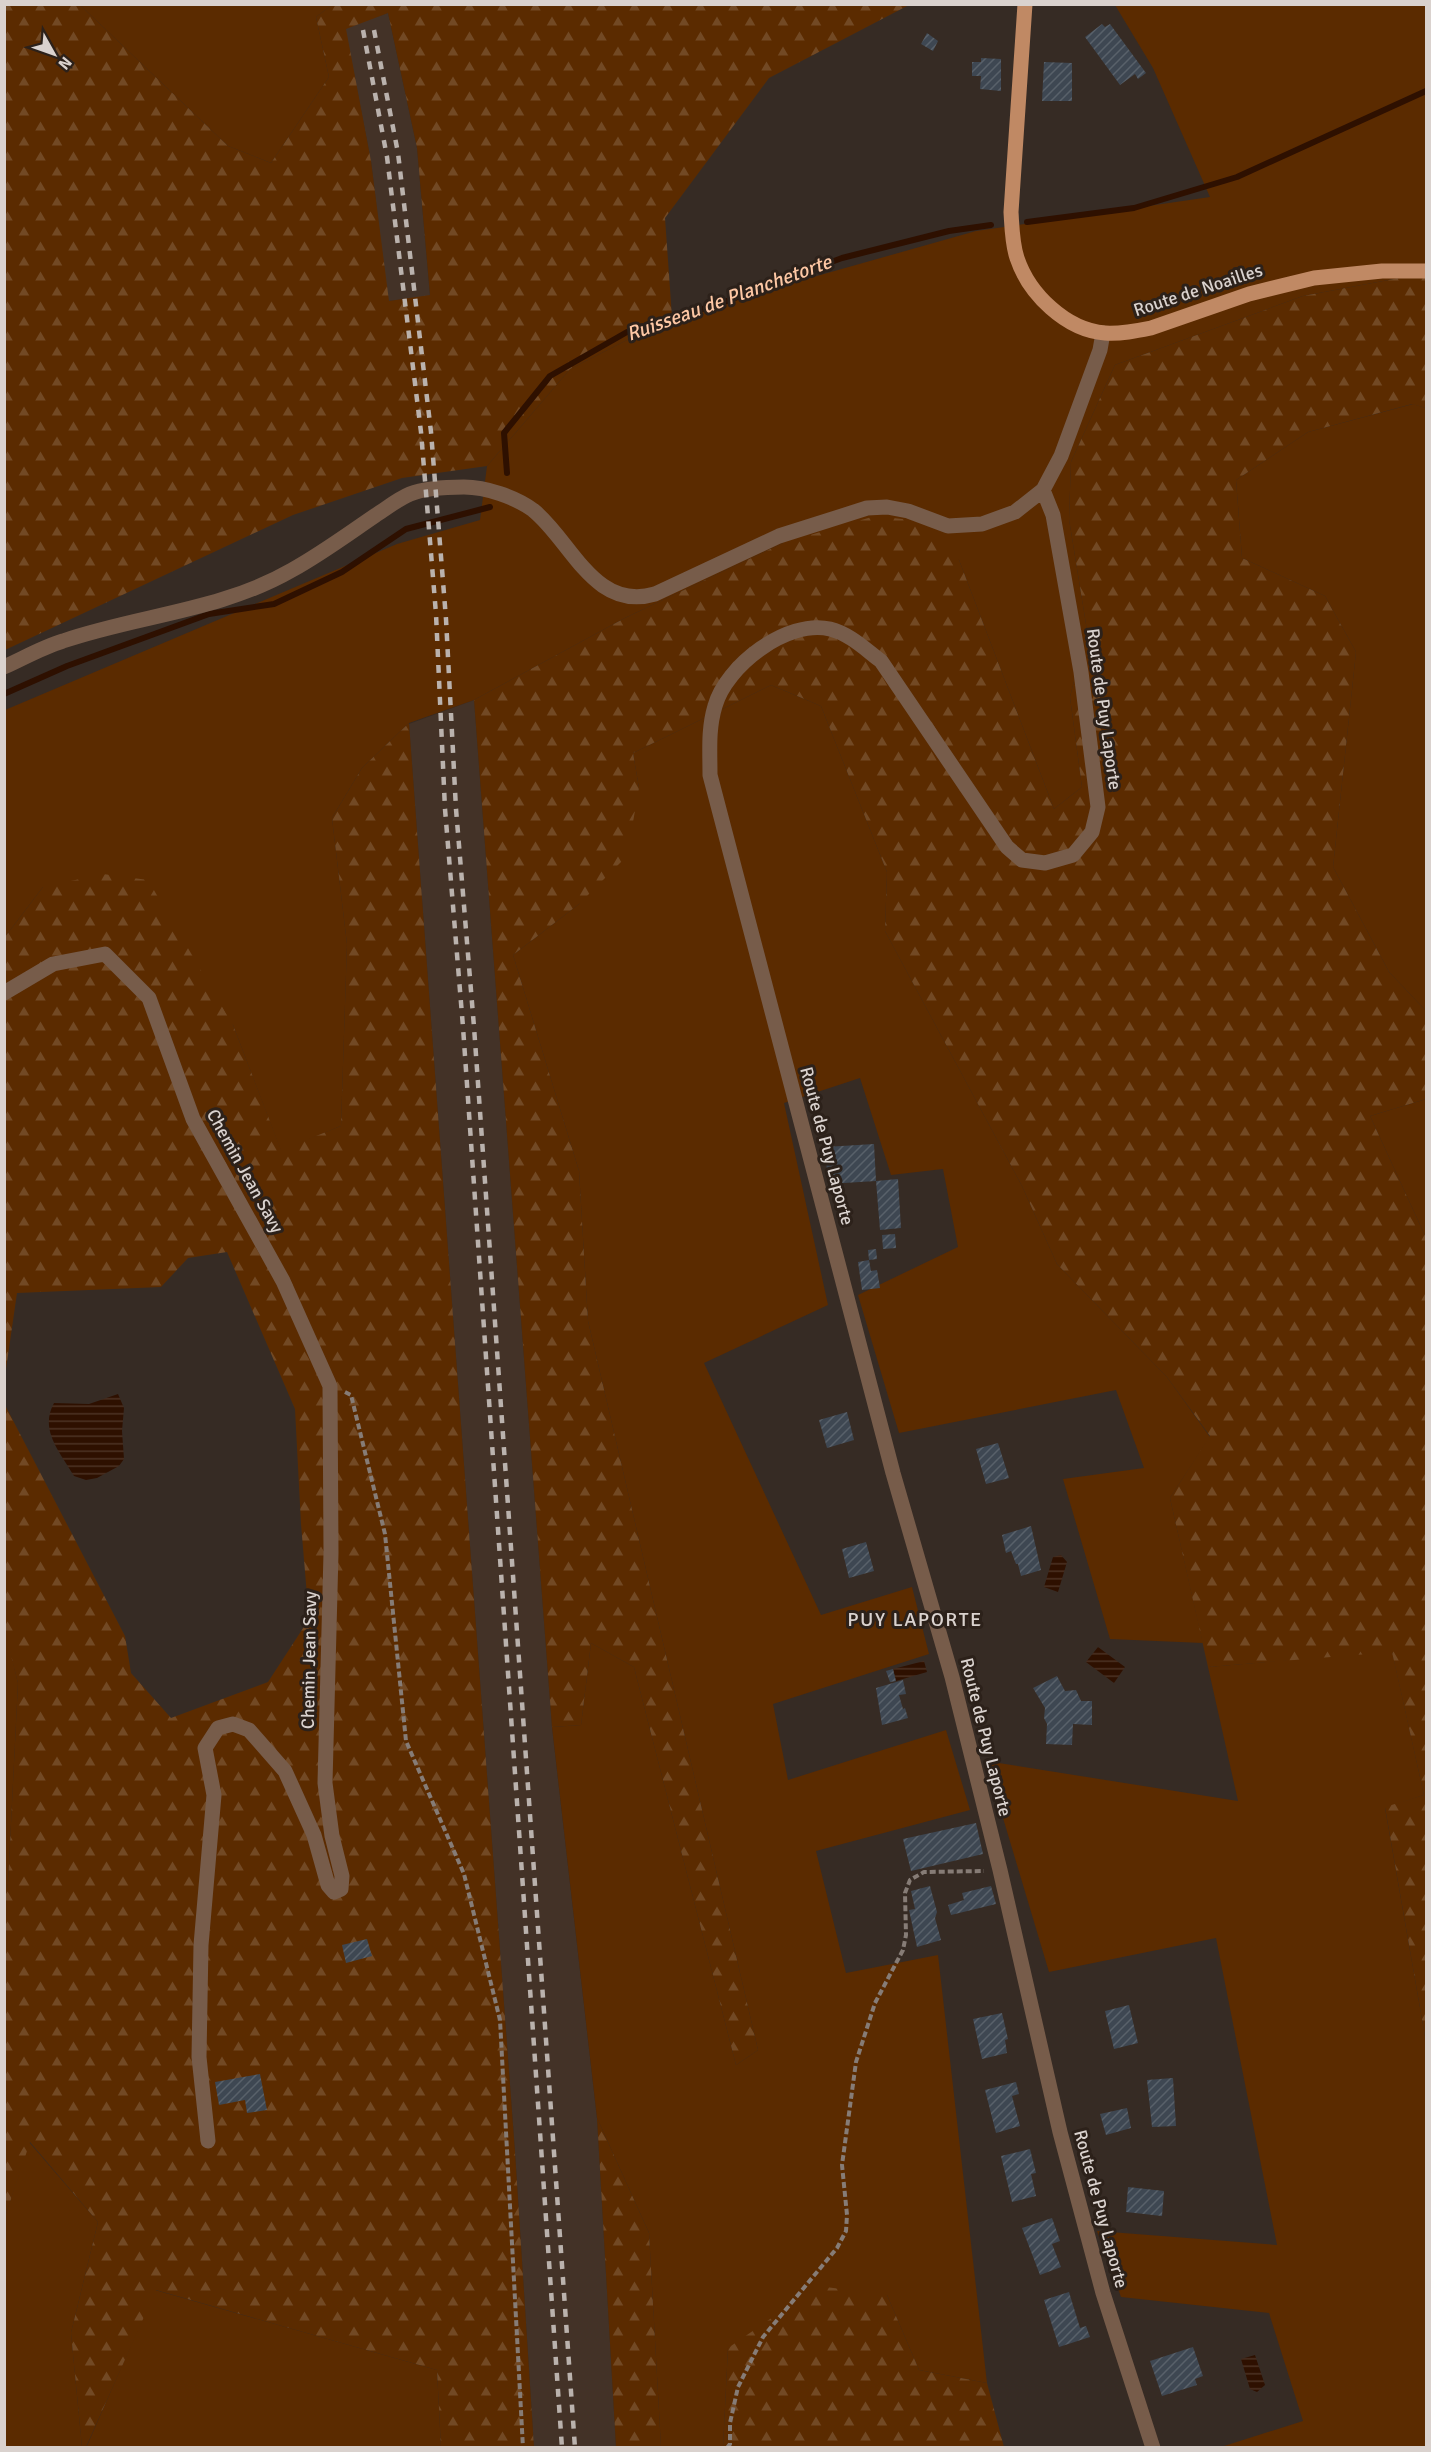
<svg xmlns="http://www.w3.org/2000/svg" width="1431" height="2452" font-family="Signika,sans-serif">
<defs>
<pattern id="forest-firs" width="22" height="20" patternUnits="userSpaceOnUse" patternTransform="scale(1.5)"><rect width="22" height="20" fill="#5b2b00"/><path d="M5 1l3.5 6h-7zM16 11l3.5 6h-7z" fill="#724924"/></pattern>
<pattern id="water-rules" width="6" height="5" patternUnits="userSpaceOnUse" patternTransform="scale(1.5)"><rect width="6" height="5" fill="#2e1000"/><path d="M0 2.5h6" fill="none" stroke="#4c3224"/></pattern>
<pattern id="building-hatch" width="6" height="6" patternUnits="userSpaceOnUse" patternTransform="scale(1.5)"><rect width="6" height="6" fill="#3e4752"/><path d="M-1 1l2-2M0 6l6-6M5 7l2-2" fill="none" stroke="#59616a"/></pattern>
</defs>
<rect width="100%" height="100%" fill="#362b24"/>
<path fill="#433227" d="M388,13L417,148L430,296L388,301L371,161L345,28Z
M474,700L552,1727L597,2118L616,2447H534L515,2152L409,724Z"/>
<path fill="#5b2b00" d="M80,5H332L316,17L329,77L271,163L228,146Z
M1115,5H1426V273L1303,296L1115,365L1071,462L1069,519L1087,630L1070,697L1082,787L1054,809L959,560L783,543L625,618L474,700L409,723L362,768L332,818L347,944L341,1126L281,1151L233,1025L43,887L5,937V710L397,544L480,520L487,466L570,369L672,317L976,231L1210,197L1153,68Z
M1413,404L1426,408V1011L1389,972L1333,867L1356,652L1325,596L1242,558L1236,480L1308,432Z
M771,685L821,706L887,872L885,931L1022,1186L1057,1264L1167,1377L1210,1437L1170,1498L1203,1643L1110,1639L1063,1479L1144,1468L1116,1390L899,1433L858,1295L958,1247L943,1169L891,1175L860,1078L784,1103L828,1305L704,1363L821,1615L912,1587L929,1654L773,1704L788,1780L946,1730L970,1810L816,1851L846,1973L938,1955L987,2383L919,2370L887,2295L728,2348L723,2447H661L649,2233L597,2118L552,1727L581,1725L591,1643L634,1667L736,2065L758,2050L588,1321L579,1171L513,955L579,904L639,788L633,753Z
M1426,1099V1238L1370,1116Z
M5,1628L18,1683L8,1884L5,1902Z
M1392,1651L1424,1795L1385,1808L1426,2042V2447H1221L1303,2421L1269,2313L1121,2297L1097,2231L1277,2245L1216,1938L1049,1972L986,1761L1238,1801L1208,1667Z
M29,2142L98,2222L71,2333L82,2447L5,2448V2217Z
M155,2290L437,2370L441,2447L86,2448Z"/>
<path fill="url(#forest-firs)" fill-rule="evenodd" d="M4,5H80L228,146L271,163L329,77L316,17L332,5H909L769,78L665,218L672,317L570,369L487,466L402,478L293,515L5,650ZM388,13L417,148L430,295L389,301L371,161L346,29Z
M1426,273V408L1412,404L1308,432L1236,480L1242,558L1325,596L1356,652L1333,867L1389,972L1426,1011V1099L1370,1116L1426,1238V2042L1385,1807L1424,1795L1392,1652L1208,1667L1170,1498L1210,1436L1167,1377L1057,1264L1022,1186L885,931L887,872L821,706L771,685L633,753L639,788L627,856L579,904L513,955L579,1171L588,1321L758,2050L736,2065L634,1667L591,1643L581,1725L552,1727L474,700L625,618L783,543L875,516L911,520L959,560L1054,809L1082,787L1070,697L1087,630L1069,519L1071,462L1115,365L1303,296Z
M409,723L515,2152L534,2447H441L437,2370L156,2290L86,2447H82L71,2333L98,2222L30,2142L5,2217L4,1902L8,1884L18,1683L4,1628L5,1405L125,1636L131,1673L171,1718L268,1682L309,1619L301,1524L295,1409L227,1252L188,1258L161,1287L17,1293L5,1376V937L43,887L103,874L148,880L233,1025L281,1150L341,1126L347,944L332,818L362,768Z
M597,2118L649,2233L661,2447H616Z
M818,2286L887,2295L919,2370L987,2383L1004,2447H723L728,2348Z"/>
<path fill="url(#water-rules)" d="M118,1394L124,1408L122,1431L124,1459L119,1466L97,1478L86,1480L74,1476C60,1452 39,1430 54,1403L89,1404Z
M1061,1555L1067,1562L1058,1592L1044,1587L1053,1557Z
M1098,1647L1125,1667L1114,1683L1086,1662Z
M924,1661L927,1672L896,1681L893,1669Z
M1255,2355L1265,2385L1257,2392L1250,2389L1241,2359Z"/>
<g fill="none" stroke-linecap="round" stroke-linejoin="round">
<path stroke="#2e1000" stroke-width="6" d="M1027,222L1134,208L1237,177L1426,91
M507,473L504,433L550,376L627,332L719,304L842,258L949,231L991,225
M4,694L67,666L209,614L274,604L342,572L406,529L490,507"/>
</g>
<path fill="url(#building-hatch)" d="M1102,24L1105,27L1110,24L1146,73L1138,79L1135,74L1120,85L1085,37Z
M927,33L938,41L933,51L921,44Z
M981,58L1001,59V91L980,89L981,76H972V62H981Z
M1044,62L1072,63V101H1042Z
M874,1144L876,1181L828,1184L825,1147Z
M898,1179L901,1228L880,1230L876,1181Z
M895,1234L896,1248L883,1249L882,1235Z
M876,1249L877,1259L869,1260L868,1250Z
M869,1260L871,1271L877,1270L880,1288L862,1290L858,1262Z
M847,1412L854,1440L827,1448L819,1420Z
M998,1443L1009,1478L986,1484L976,1449Z
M1031,1526L1041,1570L1021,1576L1018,1564H1016L1011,1551L1006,1553L1002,1535Z
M866,1542L874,1571L849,1578L842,1549Z
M893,1669L896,1681L890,1682L886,1671Z
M1057,1676L1065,1691L1076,1690L1081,1701H1092V1725L1073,1724L1072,1745L1046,1744L1047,1724L1044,1718L1045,1708L1033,1688Z
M903,1680L906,1694L899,1695L903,1709L905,1708L908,1718L882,1725L876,1688Z
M976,1823L983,1854L911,1871L903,1839Z
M930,1886L937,1912L935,1918L941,1940L917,1947L909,1910L915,1909L911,1891Z
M991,1886L996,1904L951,1915L948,1905L964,1900L962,1893Z
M367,1939L372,1956L346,1963L342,1945Z
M1129,2005L1138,2043L1114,2049L1105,2011Z
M1002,2013L1008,2039L1005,2040L1007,2053L982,2059L973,2019Z
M260,2074L267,2110L247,2113L245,2100L219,2105L215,2082Z
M1173,2078L1176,2126L1152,2127L1147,2080Z
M1016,2082L1019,2094L1012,2096L1020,2126L996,2133L985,2090Z
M1127,2108L1131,2128L1106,2135L1100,2114Z
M1030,2149L1036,2173L1031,2174L1036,2196L1012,2202L1001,2156Z
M1128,2187L1164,2191L1162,2216L1126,2212Z
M1052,2218L1060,2241L1052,2244L1061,2267L1040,2275L1022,2228Z
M1069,2292L1080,2328L1086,2326L1090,2337L1059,2347L1044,2300Z
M1193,2347L1203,2376L1195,2379L1197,2385L1162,2396L1150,2361Z"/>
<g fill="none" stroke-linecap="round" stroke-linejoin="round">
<path stroke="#867c76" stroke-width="4" stroke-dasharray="6 3" stroke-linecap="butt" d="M345,1392L351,1395L385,1534L406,1741L464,1874L500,2020L523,2448
M727,2448L730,2444V2423L738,2387L763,2337L837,2248L846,2231L847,2215L842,2165L856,2062L875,2003L903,1950L906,1935L905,1893L910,1880L924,1872L984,1871"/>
<path stroke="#775c4a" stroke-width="15" d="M1043,490L1053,515L1081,672L1098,807L1092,832L1073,855L1045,863L1022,860L1007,847L881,661C865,649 850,634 830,629C787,619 726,666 715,706C708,729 710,751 710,775L893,1473L952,1677L1000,1870L1060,2132L1103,2293L1153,2448
M4,667C24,658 43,647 63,641C139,615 221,611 292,570C321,554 348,534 376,515C387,508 398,499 410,494C425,488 448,487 464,487C486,487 515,497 533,510C571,540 594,612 655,594L779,536L867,508L887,507L908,511L948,526L982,524L1015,512L1043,490L1061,456L1100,350L1103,333
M4,993L53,964L105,954L149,998L193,1119L283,1281L330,1386L331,1553L325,1783L332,1836L342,1876L341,1889L334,1892L328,1885L314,1835L285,1771L249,1730L233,1724L218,1728L205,1748L214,1795L201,1945L199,2057L208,2141"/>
<path stroke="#c08964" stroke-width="15" d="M1025,4L1011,212C1012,227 1012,243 1017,258C1029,294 1066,330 1105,333C1121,334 1136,331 1151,328L1249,294L1314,278L1382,271H1426"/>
<path stroke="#bab2ad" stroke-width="4.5" stroke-dasharray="8 8" stroke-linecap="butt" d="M363,30L387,157L421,432L436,614L445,809L463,1027L562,2448
M374,30L398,153L431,432L446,619L456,809L474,1027L575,2448"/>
</g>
<g text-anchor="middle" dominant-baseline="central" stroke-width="6" stroke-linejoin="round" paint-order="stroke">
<g font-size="18" fill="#dad2ce" stroke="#2c211a">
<text transform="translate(1198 290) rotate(-18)">Route de Noailles</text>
<text transform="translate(1104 709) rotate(82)">Route de Puy Laporte</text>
<text transform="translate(827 1146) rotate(75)">Route de Puy Laporte</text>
<text transform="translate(245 1171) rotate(61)">Chemin Jean Savy</text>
<text transform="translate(309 1660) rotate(-89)">Chemin Jean Savy</text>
<text transform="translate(986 1737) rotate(76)">Route de Puy Laporte</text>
<text transform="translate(1101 2209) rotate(75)">Route de Puy Laporte</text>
</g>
<g font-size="20" font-style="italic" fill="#fdc7a4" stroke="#2c211a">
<text transform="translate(729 298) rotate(-20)">Ruisseau de Planchetorte</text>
</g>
<g font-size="20" letter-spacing="1.5" fill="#dad2ce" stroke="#2c211a">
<text x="915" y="1619">PUY LAPORTE</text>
</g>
</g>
<rect width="1431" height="2452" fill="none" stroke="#dad2ce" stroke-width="12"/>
<g transform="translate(54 54) rotate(130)" stroke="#2c211a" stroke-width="4.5" paint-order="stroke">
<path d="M0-4.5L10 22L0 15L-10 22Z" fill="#dad2ce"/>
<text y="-9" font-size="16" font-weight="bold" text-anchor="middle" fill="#dad2ce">N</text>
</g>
</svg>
